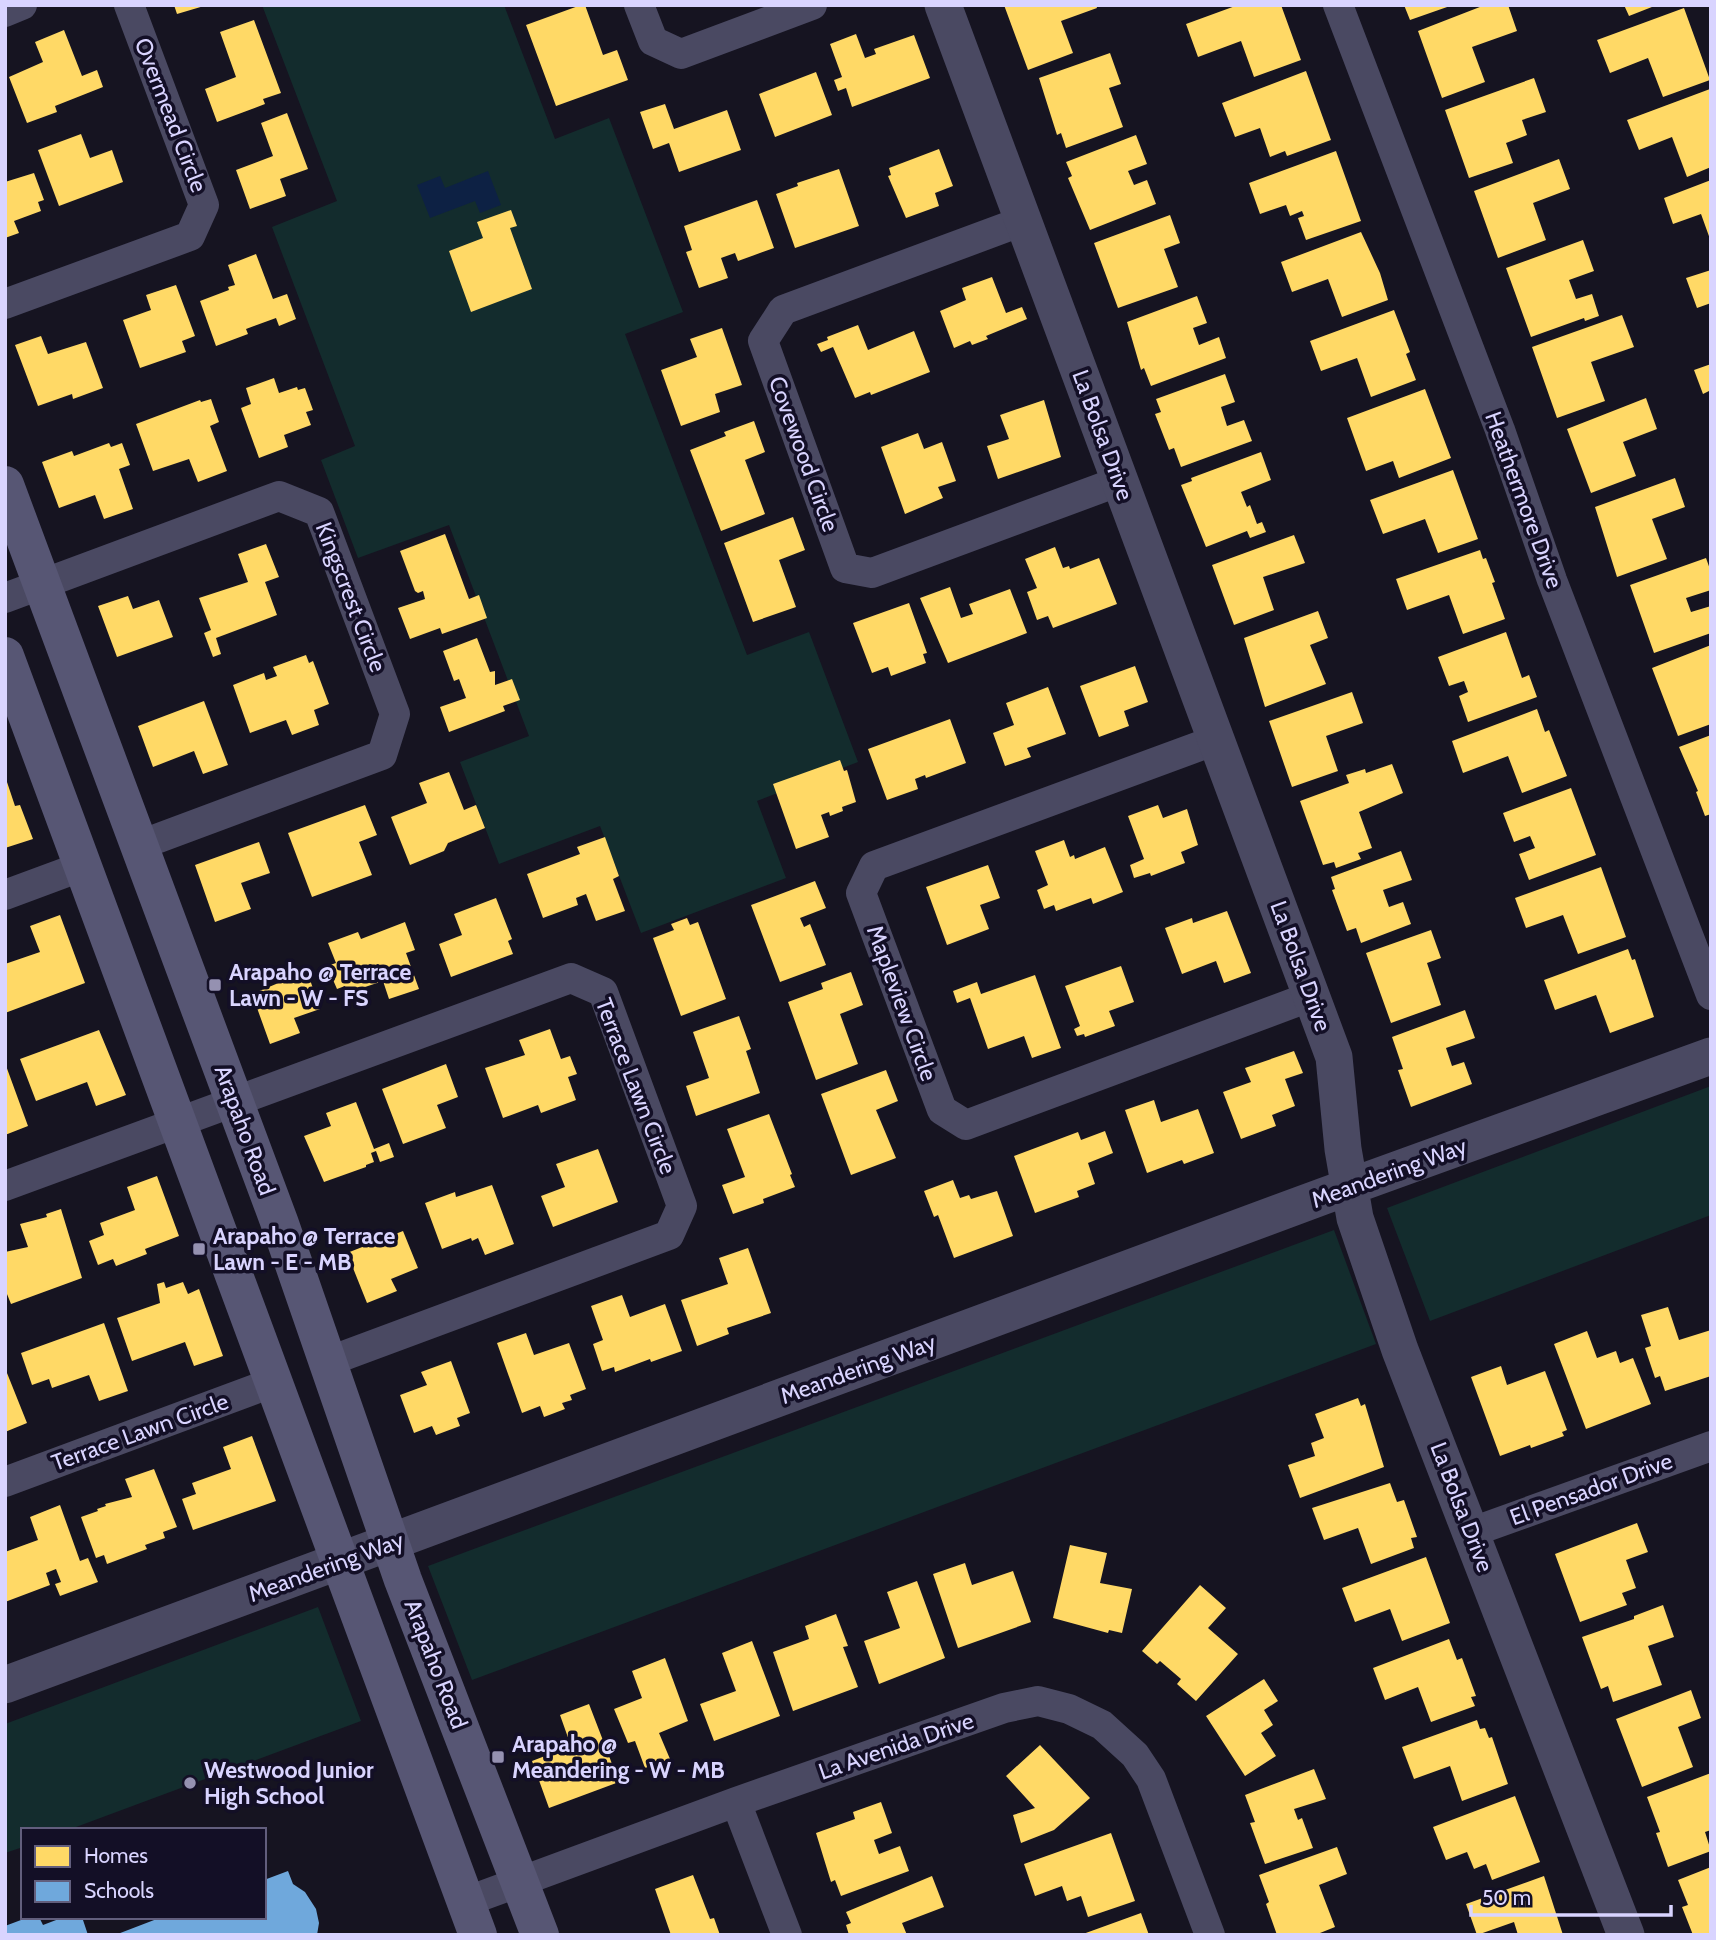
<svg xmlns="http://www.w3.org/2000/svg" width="1716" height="1940" font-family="Cabin,sans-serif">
<rect width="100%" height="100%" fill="#161421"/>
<path fill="#132c2d" d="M262,5H504L555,139L609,118L683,312L625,334L747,655L809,632L858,762L757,801L786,878L641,933L600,826L499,864L460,762L529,736L449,525L358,558L321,460L355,446L272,227L337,201Z
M1711,1086V1215L1430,1321L1387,1208Z
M1334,1230L1376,1344L472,1680L428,1566Z
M318,1607L361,1721L68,1830H23V1847L5,1853V1724Z"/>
<path fill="#0d2144" d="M488,171L501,205L480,213L475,201L430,218L417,185L440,176L445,188Z"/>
<path fill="#ffd966" d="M174,5H203L204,6L177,14Z
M581,5H585L603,55L617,50L628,80L556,106L526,25Z
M1004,5H1096L1097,8L1061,21L1073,53L1028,70Z
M1238,5H1281L1301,60L1254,77L1241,41L1198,57L1186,24Z
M1404,5H1450V6L1410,20Z
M1485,5H1508L1517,31L1472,47L1485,82L1442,98L1418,31Z
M1624,5H1657L1629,16Z
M1684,8L1710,80L1663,97L1648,58L1610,73L1597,40Z
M254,20L281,93L263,99L265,104L217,122L205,89L236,77L220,32Z
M64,30L82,76L97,70L103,87L55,106L57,112L27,123L9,77L43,62L35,42Z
M856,34L865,58L876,54L874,49L914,35L930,78L852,107L846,88L838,91L834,80L842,77L830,44Z
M1110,53L1121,84L1109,88L1123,127L1066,148L1061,133L1057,135L1039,78Z
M1306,71L1331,140L1287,156L1285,151L1270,157L1260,128L1235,137L1222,103Z
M816,72L832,115L775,137L759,94Z
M1534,78L1546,112L1522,120L1527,135L1506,143L1513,163L1469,178L1445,110Z
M1710,89L1711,167L1687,177L1672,137L1639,150L1627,120Z
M665,104L674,129L727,110L741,150L679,172L669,143L653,149L640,112Z
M287,113L308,169L280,179L286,196L250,209L236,170L273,156L261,123Z
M81,134L90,158L112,150L123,182L59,206L38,150Z
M1136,135L1147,164L1128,171L1134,185L1147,180L1156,204L1090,230L1068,178L1072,176L1066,162Z
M939,149L953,186L935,193L939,206L906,218L888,176L891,175L889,168Z
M1336,151L1361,221L1306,240L1298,218L1304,216L1302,211L1290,216L1286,205L1260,214L1249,183Z
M1559,159L1570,189L1533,203L1546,240L1498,258L1474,191Z
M839,169L859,226L795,248L776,194L798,186L797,183Z
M34,173L44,200L38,202L41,211L14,221L19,233L5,238V182Z
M1711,180V239H1710L1701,214L1673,224L1664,198Z
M757,200L774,248L738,261L735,253L721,258L728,278L699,288L686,252L692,250L684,226Z
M511,210L517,226L510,228L532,289L471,312L449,251L483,238L477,222Z
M1170,215L1180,243L1164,249L1178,287L1118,308L1094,243Z
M1361,232L1380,273L1388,300L1342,317L1328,279L1292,292L1281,262Z
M1583,240L1594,271L1569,280L1576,299L1592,294L1599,316L1585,321L1584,318L1531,337L1506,268Z
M256,254L273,299L287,294L296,319L279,326L276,318L246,329L248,334L216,346L200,301L229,290L228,287L235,285L228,265Z
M1711,270V303L1697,308L1686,278Z
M992,277L1006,313L1022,307L1027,319L986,336L988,339L972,345L970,341L954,348L940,311L966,300L962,288Z
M176,285L195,336L182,341L186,352L140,368L123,320L151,310L146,295Z
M1197,296L1207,323L1193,328L1199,345L1219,337L1226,358L1151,386L1144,368L1141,370L1127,322Z
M1394,310L1410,352L1406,354L1416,380L1371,397L1357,358L1321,371L1310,341Z
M1622,315L1634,347L1591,362L1605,401L1557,418L1532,347Z
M858,325L868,350L914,331L930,372L871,395L870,392L855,398L833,347L821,352L817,344L828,340L827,337Z
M722,328L742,385L715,394L720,412L681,426L661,370L697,357L690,339Z
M41,336L48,354L86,342L103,388L73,399L72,394L38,406L15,345Z
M1711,364V390L1703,394L1694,370Z
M1225,374L1235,402L1221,407L1227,426L1244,420L1252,441L1181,467L1174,448L1169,450L1155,414L1161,412L1156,399Z
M274,378L279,393L297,387L298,390L305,388L313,410L306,412L311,425L284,435L288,447L259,458L241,408L251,404L246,388Z
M1425,389L1451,458L1399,478L1393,461L1366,471L1347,418Z
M1646,398L1657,429L1623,442L1636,476L1591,493L1567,429Z
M211,399L219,422L210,426L227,471L198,482L189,459L153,471L136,424L200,400L201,402Z
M1044,400L1061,457L998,479L987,446L1009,439L1000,415Z
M754,421L765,452L745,460L765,514L721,531L690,450L726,436L724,432Z
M918,433L924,449L942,442L956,481L938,487L943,498L905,514L881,447Z
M109,443L111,447L122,443L130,465L119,469L133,509L104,519L95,495L59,508L42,462L72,451L74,456Z
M1261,452L1271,480L1241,492L1247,507L1250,505L1257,524L1262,522L1266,532L1250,538L1247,531L1206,547L1181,485L1192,481L1191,478Z
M1453,470L1478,539L1438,553L1425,519L1383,534L1370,500Z
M1675,478L1685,507L1652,519L1667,559L1617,577L1595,507Z
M793,517L805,550L779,560L796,607L753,622L724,543Z
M445,534L469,599L479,595L487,618L442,634L440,628L410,639L398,608L425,599L423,591L418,593L415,591L400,551Z
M1294,535L1305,563L1263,577L1274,610L1234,625L1212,565Z
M266,544L279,577L265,582L277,615L216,638L221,654L213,657L204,633L211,630L199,598L248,582L238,554Z
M1055,547L1063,568L1069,566L1070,569L1099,558L1117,604L1053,628L1048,616L1037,620L1027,592L1037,588L1025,559Z
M1480,550L1483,559L1486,558L1495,582L1492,583L1505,619L1463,634L1449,595L1407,610L1396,579Z
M1706,558L1711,572V590L1686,598L1691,612L1711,606V633L1654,653L1630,585Z
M950,587L961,618L973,614L969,604L1010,589L1027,633L948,663L920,598Z
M128,596L133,609L159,600L173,637L117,657L98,606Z
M909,603L927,653L923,654L926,663L891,676L888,667L872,673L853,623Z
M1318,611L1328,638L1310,645L1326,684L1265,707L1244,638Z
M1506,632L1522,678L1529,675L1537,697L1468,722L1459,696L1468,692L1464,681L1449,686L1438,657Z
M477,638L490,672L495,671V685L512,679L520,700L503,706L505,711L449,732L440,707L466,698L459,679L454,681L443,651Z
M1711,645V724L1678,736L1652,668Z
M306,655L309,663L313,661L329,704L314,710L319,725L292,735L286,720L250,733L233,685L264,673L266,680L277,676L273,667Z
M1135,666L1148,702L1124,711L1129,726L1099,737L1080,686Z
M1048,687L1066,734L1027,748L1031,757L1005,766L993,733L1014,725L1006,703Z
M1352,692L1363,723L1326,736L1338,771L1292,787L1269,721Z
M204,701L228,765L203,774L194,751L153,767L138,726Z
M1537,709L1545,732L1549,730L1567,776L1522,793L1508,756L1463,773L1452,741Z
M950,719L966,763L926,778L925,775L915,779L918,789L887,800L868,749Z
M1711,735V814L1705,816L1696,792L1698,791L1679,747Z
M840,760L844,771L847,770L856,802L842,807L843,811L830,816L829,812L821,815L829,837L796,849L773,784Z
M1392,764L1403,793L1359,812L1372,848L1358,853L1361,859L1336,868L1334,862L1323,865L1300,801L1349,783L1346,775L1365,769L1366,773Z
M449,772L464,810L476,805L485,828L448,843L444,851L410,865L391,817L427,803L419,783Z
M6,779L15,806L20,805L33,839L5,848Z
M1571,788L1596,855L1529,880L1519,854L1535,848L1530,836L1514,842L1503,813Z
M365,805L377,835L359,842L372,875L312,897L288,833Z
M1158,805L1163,818L1187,809L1198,845L1181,852L1185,863L1151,876L1150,873L1134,878L1130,865L1144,859L1128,816Z
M605,837L619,876L613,879L625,911L596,921L586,894L576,898L578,905L543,918L527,874L580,854L577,847Z
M1064,840L1070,857L1074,855L1075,859L1105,847L1123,892L1093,904L1091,898L1056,911L1054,905L1044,909L1037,890L1048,885L1035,851Z
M259,842L270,873L241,883L251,909L215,922L195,865Z
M1401,851L1412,880L1383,890L1389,907L1403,902L1411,924L1361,943L1356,928L1347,931L1332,890L1335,889L1331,877Z
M988,865L1000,898L980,905L989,929L947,945L926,887Z
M1601,867L1626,937L1578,954L1563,915L1526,928L1515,898Z
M815,881L826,908L800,918L804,927L810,924L826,965L780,982L751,905Z
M496,898L512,939L508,941L513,954L451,977L439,944L462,935L454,914Z
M1227,911L1251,973L1224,983L1216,961L1182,974L1165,928L1192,918L1193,923Z
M60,915L85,983L5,1013V964L40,952L30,926Z
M687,918L690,925L698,922L726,999L681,1016L653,938L674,930L671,924Z
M405,922L415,950L406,953L419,989L389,999L383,981L347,993L345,986L337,989L327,966L336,963L328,943L358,932L361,939Z
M1431,930L1441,958L1427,963L1441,1005L1391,1023L1366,953Z
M1628,949L1632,960L1635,959L1654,1017L1610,1033L1596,995L1555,1010L1544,980Z
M1121,966L1134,1002L1109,1011L1115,1026L1085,1037L1084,1034L1077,1036L1074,1029L1080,1026L1065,986Z
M307,971L320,1009L294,1018L300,1033L270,1044L252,994Z
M851,972L863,1005L840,1014L858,1064L816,1080L788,1002L823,989L821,983Z
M1035,975L1061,1048L1032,1058L1024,1036L988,1049L970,998L957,1003L953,991L977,982L981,994Z
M1465,1010L1475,1038L1446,1048L1452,1066L1464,1062L1472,1084L1411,1107L1398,1070L1403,1069L1392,1037Z
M739,1016L751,1049L746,1051L760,1093L696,1116L686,1086L709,1078L693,1032Z
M550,1029L561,1059L570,1056L577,1074L568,1077L576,1100L541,1113L538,1105L503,1118L485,1068L525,1055L519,1040Z
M99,1030L126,1095L96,1106L87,1082L36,1101L20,1059Z
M1294,1051L1303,1073L1285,1079L1295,1106L1272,1115L1276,1126L1241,1139L1223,1092L1251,1082L1245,1068Z
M5,1063L28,1126L5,1135Z
M446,1064L458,1097L437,1105L446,1128L403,1144L382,1089Z
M886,1070L898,1101L876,1110L896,1158L851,1175L821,1094Z
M1154,1100L1161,1122L1198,1109L1214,1153L1184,1164L1182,1160L1147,1173L1125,1110Z
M356,1102L374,1149L389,1143L394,1157L380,1162L376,1151L371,1153L374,1162L366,1165V1167L324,1182L304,1136L331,1126L326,1113Z
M769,1114L792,1174L790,1175L795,1187L763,1199L764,1203L733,1214L722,1185L745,1177L727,1129Z
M1105,1131L1113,1153L1088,1163L1095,1184L1077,1191L1079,1197L1035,1213L1014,1156L1078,1132L1081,1140Z
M598,1149L618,1202L553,1227L541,1196L565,1187L556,1164Z
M157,1176L179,1236L145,1249L147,1254L116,1266L113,1259L98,1265L89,1241L104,1235L100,1223L135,1210L127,1187Z
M953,1180L960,1198L969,1195L971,1199L997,1191L1013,1236L954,1258L938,1215L934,1217L924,1191Z
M492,1185L514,1244L485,1255L478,1238L472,1241L471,1238L442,1249L425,1203L455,1192L456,1197Z
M61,1209L82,1278L11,1304L5,1289V1252L28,1247L20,1224L47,1217L46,1214Z
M403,1231L418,1268L391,1279L397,1291L367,1303L347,1253Z
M748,1248L771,1313L727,1328L729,1334L697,1346L681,1300L728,1284L719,1258Z
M164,1282L166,1288L183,1282L188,1294L199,1289L223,1356L194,1366L185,1342L132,1361L117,1318L160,1303L157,1284Z
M622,1295L630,1317L665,1304L682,1351L651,1362L650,1359L615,1372L614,1367L602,1371L593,1344L603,1340L591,1306Z
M1668,1307L1679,1340L1711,1330V1376L1665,1391L1660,1376L1655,1378L1645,1348L1651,1346L1641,1315Z
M104,1323L128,1391L99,1401L89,1375L52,1388L49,1379L32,1385L21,1353Z
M1587,1331L1597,1358L1616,1351L1620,1363L1633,1358L1651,1404L1586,1429L1554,1344Z
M526,1333L534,1355L569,1343L586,1389L570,1395L572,1400L562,1403L565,1409L544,1417L540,1406L522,1413L497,1343Z
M451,1361L470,1413L457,1418L460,1426L436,1435L432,1426L414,1433L400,1395L427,1385L421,1372Z
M1501,1366L1507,1385L1545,1371L1567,1430L1562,1432L1564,1436L1531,1448L1530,1445L1500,1456L1471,1377Z
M5,1368L27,1423L5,1432Z
M1358,1398L1361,1406L1365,1404L1384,1467L1300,1498L1288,1465L1315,1456L1311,1443L1324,1438L1315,1414Z
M252,1436L276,1501L193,1530L182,1499L196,1494L192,1483L231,1469L223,1447Z
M154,1469L177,1527L163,1532L165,1538L145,1545L147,1549L107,1564L104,1555L96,1558L81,1517L98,1511L97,1509L106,1506L105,1504L132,1497L125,1479Z
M1390,1483L1397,1502L1404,1500L1417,1537L1411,1538L1414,1548L1371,1564L1358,1528L1324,1540L1312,1508Z
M60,1505L80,1561L88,1558L98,1582L60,1596L55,1584L61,1582L56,1569L46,1573L50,1585L5,1602V1552L38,1540L30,1517Z
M1637,1523L1648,1552L1626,1560L1636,1588L1622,1593L1627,1605L1580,1622L1555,1554Z
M1070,1545L1107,1553L1100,1583L1132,1589L1122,1633L1109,1630L1108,1633L1053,1618Z
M1426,1557L1450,1623L1402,1641L1390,1609L1355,1622L1342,1588Z
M965,1563L972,1585L1013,1571L1031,1622L958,1648L933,1574Z
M917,1581L945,1658L879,1684L864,1641L900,1628L887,1592Z
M1200,1585L1226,1608L1208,1628L1238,1654L1196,1701L1177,1684L1181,1679L1160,1661L1157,1664L1142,1651Z
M1663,1605L1674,1637L1648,1646L1662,1685L1613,1702L1608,1686L1601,1689L1582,1637L1634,1619V1616Z
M836,1614L848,1646L843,1647L858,1687L793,1711L773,1652L809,1639L805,1626Z
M1449,1639L1457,1660L1462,1658L1476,1696L1471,1697L1475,1706L1431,1722L1418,1687L1385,1700L1373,1668Z
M752,1641L780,1716L714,1741L700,1704L736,1691L722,1653Z
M665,1658L688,1721L659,1733L670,1759L645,1768L635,1741L628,1743L614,1709L642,1698L632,1671Z
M1264,1679L1278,1701L1264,1710L1273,1725L1261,1733L1276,1756L1245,1776L1206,1716Z
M1691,1690L1701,1718L1678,1727L1693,1767L1642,1787L1616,1719Z
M589,1704L619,1782L549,1808L532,1761L571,1746L560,1715Z
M1477,1720L1480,1729L1485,1728L1489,1738L1492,1737L1508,1784L1462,1801L1450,1766L1414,1779L1402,1747Z
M1040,1745L1090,1798L1054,1830L1021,1843L1013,1815L1035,1808L1006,1776Z
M1314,1769L1326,1799L1294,1809L1298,1820L1302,1818L1313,1848L1265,1864L1250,1823L1255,1822L1245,1795Z
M1711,1773V1830L1705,1832L1711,1851L1668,1867L1656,1833L1660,1832L1647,1797Z
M1515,1796L1540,1862L1492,1880L1486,1864L1474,1869L1467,1852L1446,1860L1433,1827Z
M881,1802L892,1833L874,1840L879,1854L900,1846L909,1871L841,1896L835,1880L831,1882L816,1833L855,1819L853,1812Z
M1111,1833L1135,1901L1088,1917L1081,1896L1067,1901L1062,1886L1035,1896L1024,1864Z
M1337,1847L1347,1874L1319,1885L1335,1927L1315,1935H1277L1266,1904L1269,1902L1259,1875Z
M1711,1867V1935H1693L1682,1907L1688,1905L1678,1880Z
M693,1875L710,1919L714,1918L720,1935H671L655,1889Z
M932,1876L944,1907L902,1923L907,1935H849L846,1925L851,1923L846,1912Z
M1544,1876L1563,1935H1518L1514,1922L1477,1935L1466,1904Z
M1141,1913L1149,1935H1083V1934Z"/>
<path fill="#6fa8dc" d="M288,1871L293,1884L305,1892L316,1909L319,1923L317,1935H115L162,1917H264V1880Z
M29,1917H39L43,1925L64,1917H82L88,1935H5V1926Z"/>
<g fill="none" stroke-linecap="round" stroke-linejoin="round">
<path stroke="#4a4962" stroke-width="30" d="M639,5L653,41L681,54L812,5
M1338,5L1500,430L1552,580L1711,995
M5,12L22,5
M1023,221L783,310L763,341L845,568L872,573L1120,481
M5,304L190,236L204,205L129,5
M5,598L279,496L319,512L395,714L382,755L140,845
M1216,740L874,866L861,893L942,1110L966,1125L1312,996
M5,895L83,866
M5,1186L571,978L603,992L682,1206L669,1235L327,1362
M5,1482L274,1382
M1472,1532L1711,1446
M736,1802L787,1935
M465,1902L736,1802L1004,1708L1038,1701L1069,1709L1102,1725L1135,1755L1151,1779L1210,1935"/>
<path stroke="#4a4962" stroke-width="37" d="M943,5L1334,1057L1343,1149L1355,1218L1400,1350L1626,1935
M5,1685L1324,1196L1711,1056"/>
<path stroke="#575674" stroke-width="38" d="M5,485L280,1224L403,1580L540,1935
M5,656L478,1935"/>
</g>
<g fill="#9591b1" stroke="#130f26" stroke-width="2.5">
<rect x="208" y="978" width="14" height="14" rx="3.5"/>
<rect x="192" y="1242" width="14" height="14" rx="3.5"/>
<rect x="491" y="1750" width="14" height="14" rx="3.5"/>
<circle cx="190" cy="1783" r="7"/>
</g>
<g text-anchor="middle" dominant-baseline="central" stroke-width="7" stroke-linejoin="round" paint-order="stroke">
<g font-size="23" fill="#d9d4ff" stroke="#130f26">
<text transform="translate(171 115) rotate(69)">Overmead Circle</text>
<text transform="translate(1103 435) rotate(70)">La Bolsa Drive</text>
<text transform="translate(804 454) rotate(70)">Covewood Circle</text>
<text transform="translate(1524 500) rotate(70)">Heathermore Drive</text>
<text transform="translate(351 597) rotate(69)">Kingscrest Circle</text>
<text transform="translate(1301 966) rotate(70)">La Bolsa Drive</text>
<text transform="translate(902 1003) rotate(70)">Mapleview Circle</text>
<text transform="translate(636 1086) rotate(69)">Terrace Lawn Circle</text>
<text transform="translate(245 1130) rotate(70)">Arapaho Road</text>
<text transform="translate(1389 1173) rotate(-20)">Meandering Way</text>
<text transform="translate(858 1369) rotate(-20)">Meandering Way</text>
<text transform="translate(140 1432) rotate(-20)">Terrace Lawn Circle</text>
<text transform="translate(1591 1489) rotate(-20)">El Pensador Drive</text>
<text transform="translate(1462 1507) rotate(69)">La Bolsa Drive</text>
<text transform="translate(326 1567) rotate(-20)">Meandering Way</text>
<text transform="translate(436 1664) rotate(69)">Arapaho Road</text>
<text transform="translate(896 1746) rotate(-19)">La Avenida Drive</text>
</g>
<g font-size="23" font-weight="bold" fill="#d9d4ff" stroke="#130f26" text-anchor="start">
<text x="229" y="972">Arapaho @ Terrace<tspan x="229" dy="26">Lawn - W - FS</tspan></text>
<text x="213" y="1236">Arapaho @ Terrace<tspan x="213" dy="26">Lawn - E - MB</tspan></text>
<text x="512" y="1744">Arapaho @<tspan x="512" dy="26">Meandering - W - MB</tspan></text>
<text x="204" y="1770">Westwood Junior<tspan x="204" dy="26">High School</tspan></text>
</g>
</g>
<rect width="1716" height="1940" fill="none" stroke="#d9d4ff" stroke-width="14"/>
<rect x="21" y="1828" width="245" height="91" fill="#130f26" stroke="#625e7d" stroke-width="2"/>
<rect x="35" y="1846" width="35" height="21" fill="#ffd966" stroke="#625e7d" stroke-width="2"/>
<text x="84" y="1863" font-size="21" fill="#d9d4ff">Homes</text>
<rect x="35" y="1881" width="35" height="21" fill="#6fa8dc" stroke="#625e7d" stroke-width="2"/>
<text x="84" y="1898" font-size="21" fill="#d9d4ff">Schools</text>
<path d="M1471 1905v10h200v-10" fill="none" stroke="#d9d4ff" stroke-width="3.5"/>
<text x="1482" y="1905" font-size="21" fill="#d9d4ff" stroke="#130f26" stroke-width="5" paint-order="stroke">50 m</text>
</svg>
